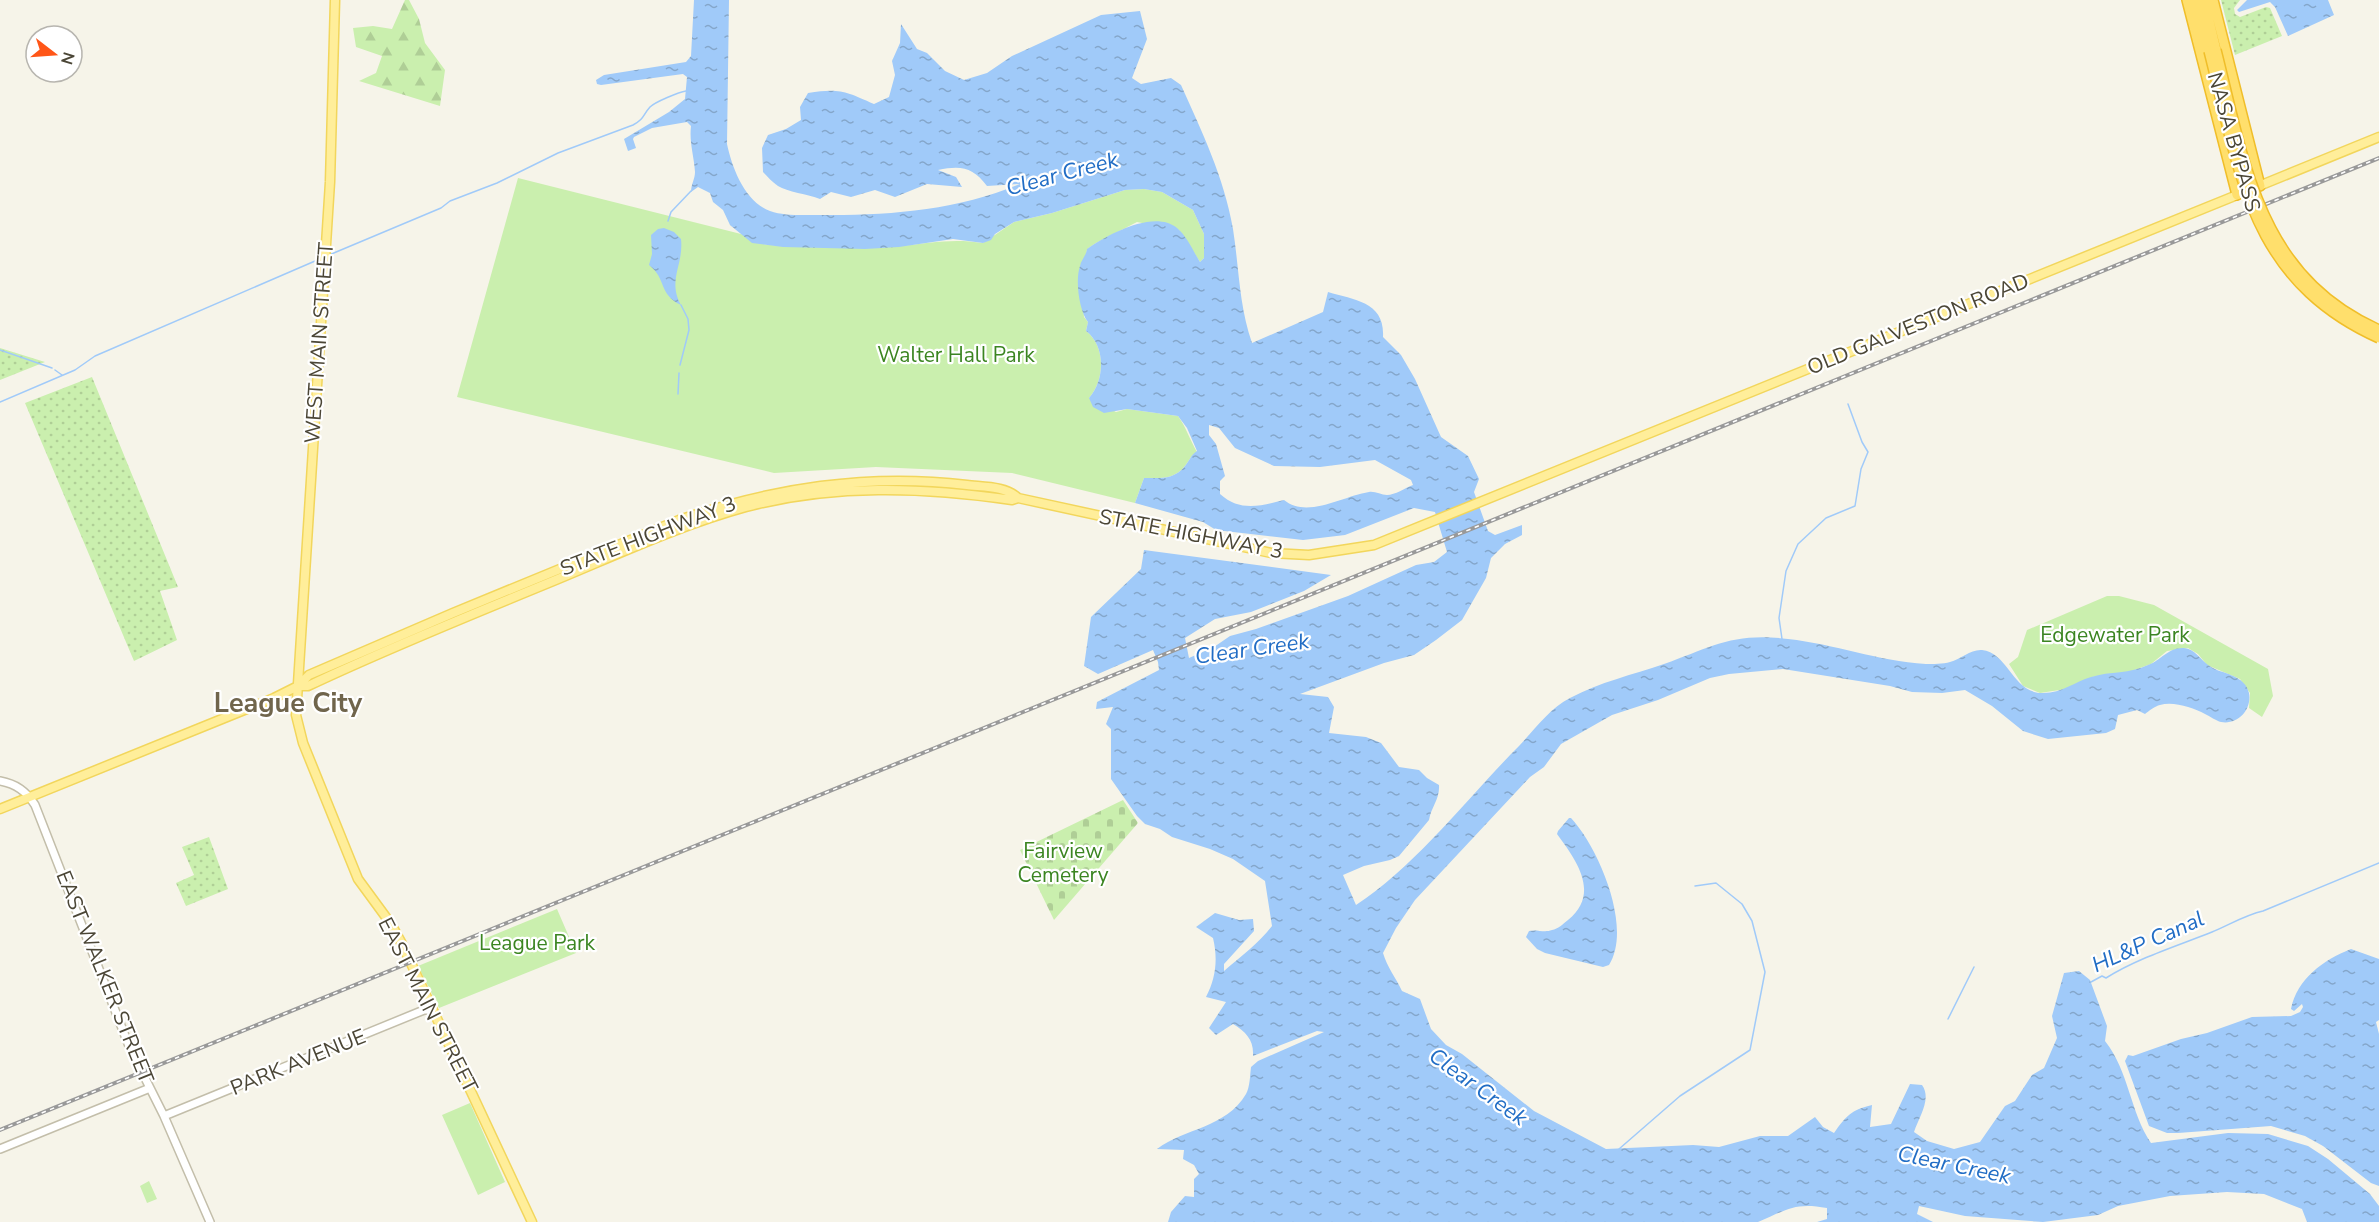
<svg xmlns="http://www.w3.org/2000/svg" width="2379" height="1222" font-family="'Nunito Sans',sans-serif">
<defs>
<pattern id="grass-dots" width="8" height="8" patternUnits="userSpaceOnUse" patternTransform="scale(1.5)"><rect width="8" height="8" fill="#caefae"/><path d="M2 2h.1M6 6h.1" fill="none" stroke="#afce96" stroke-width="1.8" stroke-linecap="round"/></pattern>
<pattern id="forest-firs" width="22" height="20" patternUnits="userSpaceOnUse" patternTransform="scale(1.5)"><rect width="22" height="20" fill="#caefae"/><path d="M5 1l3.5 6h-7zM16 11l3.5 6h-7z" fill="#afce96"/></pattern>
<pattern id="cemetery-stones" width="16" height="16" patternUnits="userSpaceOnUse" patternTransform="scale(1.5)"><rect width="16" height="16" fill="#caefae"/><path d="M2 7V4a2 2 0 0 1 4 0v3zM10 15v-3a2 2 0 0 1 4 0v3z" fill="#afce96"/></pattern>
<pattern id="water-ripples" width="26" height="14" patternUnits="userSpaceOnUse" patternTransform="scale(1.5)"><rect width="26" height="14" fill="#a0caf9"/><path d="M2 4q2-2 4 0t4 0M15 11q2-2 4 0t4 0" fill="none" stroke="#84a6ca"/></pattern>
</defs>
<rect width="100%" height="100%" fill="#f6f4e9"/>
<path fill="url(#grass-dots)" d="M2221,0H2240L2234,8L2235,14L2240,17L2266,7L2270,8L2282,36L2235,55Z
M0,348L45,362L0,380Z
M92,377L178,587L160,591L177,640L134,661L25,403Z
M209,837L228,889L186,906L176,883L194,875L182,847Z"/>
<path fill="url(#forest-firs)" d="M405,0H409L419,19L425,43L445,70L440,106L359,81L376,73L382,56L356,47L353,28L373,26L392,29Z"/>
<path fill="url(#cemetery-stones)" d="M1123,800L1138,823L1054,920L1020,850Z"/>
<path fill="#caefae" d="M518,178L745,235C758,248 779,245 797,246C831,247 866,250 900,246C930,243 953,238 983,243L1014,222L1052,213L1125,190L1144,189L1162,192L1193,210L1204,234V258L1200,262L1179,230L1137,222L1096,243L1087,249L1086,258L1080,266L1084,317L1088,322L1086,331C1106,346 1105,380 1089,398L1116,412L1127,409L1178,416C1186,427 1190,440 1197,452C1190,456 1190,460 1185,466C1174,480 1160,478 1144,478L1135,503L1012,473L876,467L774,473L457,397Z
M2107,596H2119L2154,605L2268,669L2273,696L2262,717L2249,708L2250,693L2240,679L2207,665L2198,654L2188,648L2167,651L2151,664L2129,672L2092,677L2066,689L2040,693L2023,686L2009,664L2018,657L2027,630Z
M557,909L576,953L439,1008L418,966Z
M470,1103L505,1182L478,1195L442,1115Z
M149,1181L157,1199L147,1203L140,1186Z"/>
<path fill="url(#water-ripples)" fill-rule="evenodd" d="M694,0H729L727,144C732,168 745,202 770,211C784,216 802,215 816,215C885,216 956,211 1020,184L987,186C973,167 961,165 938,170L956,177L962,187L927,184L895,197L875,190L851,197L831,192L820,199C808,194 787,192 778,186C772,182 768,177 763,172L762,148L768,135L786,129L801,120L800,107L808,93C839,88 845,91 874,104L889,97L895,75L892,61L900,43L901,24L917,49L927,53L945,71L964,80L987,73L1012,56L1101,15L1140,11L1147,39L1132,78L1141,84L1171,78L1181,85C1202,132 1224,177 1233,229C1239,267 1239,306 1252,343L1323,312L1328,292C1355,300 1385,302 1383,337L1401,355L1415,379L1441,437L1468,456L1479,479L1474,492L1488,531L1495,535L1522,525V535L1505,544L1491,558L1486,578L1462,620L1436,640L1414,655L1384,663L1300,694L1328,697L1334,707L1329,733L1366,737L1381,743L1399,767L1419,770L1427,778L1439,785C1440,799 1431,807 1429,820L1399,856L1390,860L1364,866L1343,875L1356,905C1415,867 1468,797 1519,746C1534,730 1550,708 1570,698C1600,682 1632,675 1664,664C1712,647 1733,632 1788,639C1835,644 1877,661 1926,664C1933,664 1943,664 1950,662C1961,659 1971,649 1982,650C2008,653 2013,692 2041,693C2061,694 2074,682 2091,677C2110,671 2130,674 2148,665C2162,660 2168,647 2184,648C2195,649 2200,659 2208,665C2212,668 2219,671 2223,672C2234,676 2246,680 2249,693C2252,710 2238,725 2221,722C2216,721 2210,716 2205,714C2193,708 2174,701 2160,705C2155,706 2149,711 2145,714L2137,710L2118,715L2115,729L2106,733L2048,739L2023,731L1992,706L1965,690L1942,693L1912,692L1890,686L1783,669L1729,674L1710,678L1658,700L1612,715L1561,744L1544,767L1530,777L1415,900L1396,928L1383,953C1387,967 1396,978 1402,991L1420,999L1431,1029L1446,1045L1462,1054L1534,1111L1606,1149L1693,1145L1719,1147L1760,1136H1788L1815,1117L1823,1127L1834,1133C1846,1116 1851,1110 1872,1105L1870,1127L1891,1124L1910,1084L1922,1085C1932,1099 1919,1117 1914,1132L1927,1141L1954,1149L1980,1142L2005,1106L2015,1101L2032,1075L2044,1068L2057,1038L2052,1016L2064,973L2079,971L2090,980L2107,1026L2105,1041C2129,1071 2130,1112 2151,1143L2228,1133L2268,1134L2308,1146L2328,1159L2370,1194L2379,1206V1222H2307L2302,1209L2264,1194L2227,1192L2170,1196L2118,1206L2098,1215L2043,1222L1965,1216L1919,1206L1917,1214L1933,1222H1817L1827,1219V1208C1794,1202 1787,1210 1758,1222H1168L1171,1212L1185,1196L1194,1197V1179L1199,1174L1194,1165L1183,1159L1184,1150L1157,1149C1185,1128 1226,1128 1246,1094C1250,1087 1250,1075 1251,1067L1258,1061L1324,1032L1317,1031L1253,1056C1254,1040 1246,1032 1233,1024L1216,1035L1209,1028L1226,1002L1206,997C1216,978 1218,959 1213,938L1196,927L1215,913L1239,920L1253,919L1254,931L1224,964V971C1241,956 1258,944 1272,926L1265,881L1233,859L1210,849L1172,837L1160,829L1145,824L1137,816L1111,779V729L1106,724L1113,707L1096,709L1097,702L1159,670L1158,662L1153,650L1098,674L1084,666L1091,617L1141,569L1144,550L1331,575L1304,591L1251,612L1215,619L1185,638L1189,658L1214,647L1230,636L1256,629L1348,596L1416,565L1434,562L1447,552L1435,512L1414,508L1345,535L1303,540L1216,530L1203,522L1135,503L1144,478C1160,478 1174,480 1185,466C1190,460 1190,456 1197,451L1187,428L1178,416L1127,409L1104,413L1093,407L1089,398C1105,380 1106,346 1086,331L1088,322C1079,311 1075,280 1080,266C1081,260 1086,256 1087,249C1107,235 1154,209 1177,228C1187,236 1193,251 1200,262L1204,258V234L1193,210L1162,192L1144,189L1125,190L1052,213L1014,222L995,234L991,240L983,243L953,239L899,247L865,249L783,247L752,243L730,225L723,210L713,202L710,193L698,187L691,192C691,184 695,179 695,172C694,156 689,142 691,126L687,122L652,128L634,137L633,139L636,148L628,151L624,139L669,112L685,99L687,77L683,74L601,85L597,84L596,80L604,75L686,62L691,56ZM1209,425L1219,428L1235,448L1274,466L1320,467L1375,460L1411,480L1413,485C1405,488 1395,495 1387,495C1381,495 1375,491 1369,492C1343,496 1307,519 1284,500C1260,506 1240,512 1220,494V481L1225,476L1216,444L1209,435Z
M2247,0H2328L2334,15L2288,36L2275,7L2270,2L2239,12L2237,10Z
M664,228L674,232L681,239C684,265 667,280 681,305C658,294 667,279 649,265L652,254L651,235L658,229Z
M1569,818H1571C1598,847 1633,927 1609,965L1603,967L1545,953L1537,949L1526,937L1529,931C1537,929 1544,933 1552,930C1558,929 1563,924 1568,920C1601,893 1576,860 1557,834L1558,831Z
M2351,949L2379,959V1020L2376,1022L2379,1034V1186L2371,1183L2323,1146L2305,1136L2271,1126L2178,1133H2167L2149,1126L2125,1061L2128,1055L2133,1056L2181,1039L2207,1033L2252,1017L2291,1016L2300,1012L2303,1007L2302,1004L2294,1011L2291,1009C2297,979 2323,960 2351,949Z"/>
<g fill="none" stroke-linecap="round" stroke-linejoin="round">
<path stroke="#a0caf9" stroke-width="1.5" d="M668,221L671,212L691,191
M329,255L441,208L450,201L497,183L558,153L633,125C645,118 642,116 650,107C655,102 679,92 686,91
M0,350L52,368
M680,365L689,330L688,319L681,305
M55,370L62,375
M678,394L679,373
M0,402L75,370L95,356L322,258
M1782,639L1779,618L1786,571L1798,544L1826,518L1855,506L1861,469L1868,452L1862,442L1848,404
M2091,982L2102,976L2106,978C2138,958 2177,946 2212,932C2229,925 2245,915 2263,911L2379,863
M1948,1019L1974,967
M1619,1149L1680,1096L1750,1050L1765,972L1752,921L1742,904L1716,883L1695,886"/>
<defs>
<path id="tertiary" d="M0,781C16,784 26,791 35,805L129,1046L164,1116L210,1222
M164,1116L424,1010H433
M0,1149L150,1088"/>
<path id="primary" d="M335,0L330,182L296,715L303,743L358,879L391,924L402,944L532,1222
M2254,188L2379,137
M298,686H308C386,649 466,617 546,584C612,557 677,526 746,507C833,484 923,487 1012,500L1018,498L1271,553L1309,555L1374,545L2242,193
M0,809L274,698L298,686L309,675L453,613L679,520C773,488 867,473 967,485C984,487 1006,486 1018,498"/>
<path id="motorway" d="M2187,0L2237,195
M2195,0L2209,51
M2204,0L2216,50
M2213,0L2260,186"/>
</defs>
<use href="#tertiary" stroke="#c3beaa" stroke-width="10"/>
<use href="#primary" stroke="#f2d65c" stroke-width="11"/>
<use href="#motorway" stroke="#f0be2a" stroke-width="12"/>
<use href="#tertiary" stroke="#fff" stroke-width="7"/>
<use href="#primary" stroke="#ffee9a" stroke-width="8"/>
<use href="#motorway" stroke="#ffdf6c" stroke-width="9"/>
<defs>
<path id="rail" d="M0,1130L2379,158"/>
</defs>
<use href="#rail" stroke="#999" stroke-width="4"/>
<use href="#rail" stroke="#fff" stroke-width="1.5" stroke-dasharray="4.5" stroke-linecap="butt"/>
<defs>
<path id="motorway-bridge" d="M2216,50C2245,164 2258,276 2379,330
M2209,51C2240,173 2250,280 2379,338"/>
</defs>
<use href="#motorway-bridge" stroke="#f0be2a" stroke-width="12" stroke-linecap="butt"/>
<use href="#motorway-bridge" stroke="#ffdf6c" stroke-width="9"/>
</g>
<g text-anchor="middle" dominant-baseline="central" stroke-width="4.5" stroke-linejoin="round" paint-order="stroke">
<g font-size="21" fill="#4b4636" stroke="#fff">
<text transform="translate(2234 142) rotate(74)">NASA BYPASS</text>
<text transform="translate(1918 324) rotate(-22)">OLD GALVESTON ROAD</text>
<text transform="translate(319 343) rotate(-86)">WEST MAIN STREET</text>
<text transform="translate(1191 534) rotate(11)">STATE HIGHWAY 3</text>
<text transform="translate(648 536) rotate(-21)">STATE HIGHWAY 3</text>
<text transform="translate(105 977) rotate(68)">EAST WALKER STREET</text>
<text transform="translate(428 1005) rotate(63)">EAST MAIN STREET</text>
<text transform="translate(298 1062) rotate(-22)">PARK AVENUE</text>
</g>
<g font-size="21" fill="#3b8521" stroke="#fff">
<text x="956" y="355">Walter Hall Park</text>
<text x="2115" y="635">Edgewater Park</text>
<text x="1063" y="851">Fairview<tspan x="1063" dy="24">Cemetery</tspan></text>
<text x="537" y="943">League Park</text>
</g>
<g font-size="22" font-style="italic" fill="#216dc5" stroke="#fff">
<text transform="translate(1062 174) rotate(-15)">Clear Creek</text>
<text transform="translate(1252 649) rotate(-8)">Clear Creek</text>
<text transform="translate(2148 942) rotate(-24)">HL&amp;P Canal</text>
<text transform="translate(1478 1087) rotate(36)">Clear Creek</text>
<text transform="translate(1954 1165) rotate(12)">Clear Creek</text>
</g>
<g font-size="27" font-weight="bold" fill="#70654c" stroke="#fff">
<text x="288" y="703">League City</text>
</g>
</g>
<g transform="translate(54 54) rotate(107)"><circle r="28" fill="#ffffff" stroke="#b7b5af" stroke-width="1.5"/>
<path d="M0-4.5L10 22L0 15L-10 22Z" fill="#ff5618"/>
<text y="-9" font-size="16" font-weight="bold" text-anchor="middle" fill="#4b4636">N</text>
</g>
</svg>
